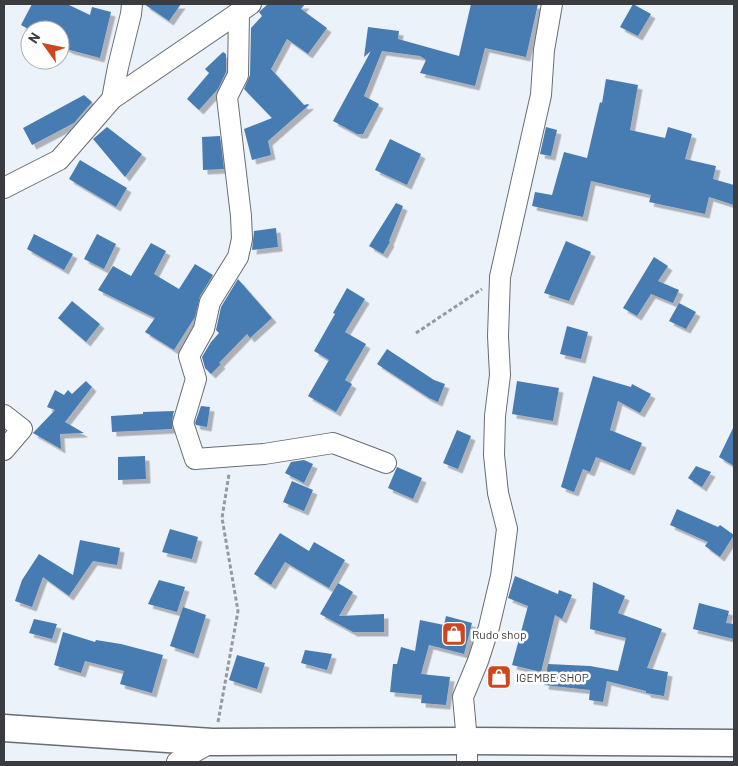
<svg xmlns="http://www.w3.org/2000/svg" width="738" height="766" font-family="Barlow,sans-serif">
<defs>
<filter id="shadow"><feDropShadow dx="4.5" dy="4.5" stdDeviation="0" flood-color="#0004"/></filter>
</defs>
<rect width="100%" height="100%" fill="#ecf2f9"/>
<path fill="#477cb3" filter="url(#shadow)" d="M32,4H67L90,15L92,7L111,12L100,58L70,50L60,45V30H30L21,25Z
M144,4H181L169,21Z
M268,4H305L301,9L327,28L308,54L287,39L271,69L304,105L308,104L309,105L268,141L271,155L252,160L244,129L272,118L244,89L250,75L251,28L262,16L259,12Z
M471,4H538L526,57L485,48L475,86L420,73L426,60L420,56L382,51L364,96L379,104L363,134H357L333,121L371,51L364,57L368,27L399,31L398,39L459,56Z
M633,4L651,14L638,36L620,27Z
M223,52L226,54V72L218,89L199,110L187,99L209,73L205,69Z
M606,79L638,85L630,130L665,138L668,127L692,134L685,159L716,166L713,179L734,185V205L709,197L705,214L649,202L651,195L591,181L583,217L532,206L535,192L552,195L564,152L587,158L600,102L602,103Z
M84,95L92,102L74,123L32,145L23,128Z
M107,127L142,154L125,177L93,139Z
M546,127L557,130L551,156L540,154Z
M220,136L224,169L203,170L202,137Z
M390,139L421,154L407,185L375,170Z
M80,160L127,188L116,207L69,179Z
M396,203L403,206L389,241L390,242L383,254L369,246Z
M276,228L278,247L252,250L254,231Z
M34,234L73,254L64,270L27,249Z
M97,234L116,244L104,269L84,259Z
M566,241L591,252L569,301L544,293Z
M151,243L166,251L154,274L179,289L195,264L213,275L200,296L195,317L174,350L145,332L155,318L98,290L113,266L131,276Z
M654,257L668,266L658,281L679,290L673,303L651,294L637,316L623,308Z
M238,279L272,318L250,338L247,334L219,363L221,364L211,374L205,368L202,357L211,342L219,333L216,330L221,307Z
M347,288L365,299L345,332L366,344L345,380L352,384L336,412L308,396L329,360L314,351L335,314L333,313Z
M72,301L100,324L86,342L58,318Z
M679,303L696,312L686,329L669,321Z
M567,326L588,332L581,359L560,354Z
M387,349L434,380L445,384L438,402L429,398L377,364Z
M593,376L631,387L632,384L651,394L640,413L618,401L610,430L642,443L630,471L596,457L590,472L583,469L574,492L561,487Z
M86,381L92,387L65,422L84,433L60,434L61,449L33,433L55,410L47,407L55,390L64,395L68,390L72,394Z
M517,381L559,388L553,421L512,414Z
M201,406L210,407L207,427L196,425L195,423Z
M174,411L172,420V429L112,432L111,416L143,414V412Z
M734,426V466L719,457Z
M457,430L471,436L458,469L443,463Z
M145,456L146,479L118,480V457Z
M304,460L313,464L304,483L285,473L291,462Z
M696,466L711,472L702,487L688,478Z
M397,467L422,478L413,499L388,488Z
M292,481L313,490L304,511L283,502Z
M677,509L718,527L720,525L734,535L720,557L705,546L708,542L670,525Z
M170,529L198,537L192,559L162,552Z
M280,533L309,551L314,542L345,560L329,588L285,562L271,585L254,574Z
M80,540L120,548L117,565L93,561L69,596L43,577L32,607L15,601L22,580L39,554L73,575Z
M515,576L558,594L559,590L572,595L562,619L555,615L541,672L512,665L528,606L508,598Z
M159,580L185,587L177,612L148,604Z
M593,582L625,596L618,613L662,629L647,668L668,672L664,696L646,693V691L607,681L603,702L589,700L590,690L544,685L548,664L590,666L618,671L626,638L590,629Z
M338,583L353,592L339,616L384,614V632H353L320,614Z
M699,603L729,611L726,623L734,624V639L693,629Z
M183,607L206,615L194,654L170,646Z
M446,616L472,623L464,654L429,645L421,674L450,677L446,705L421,703L422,695L390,692L393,664H397L401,647L415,651L420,620L444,625Z
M34,619L57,624L52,639L29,633Z
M63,632L95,642L96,640L121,644L163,655L152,693L120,684L124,671L85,661L81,673L54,665Z
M305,650L332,654L327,670L301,663Z
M237,655L265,663L257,689L229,680Z"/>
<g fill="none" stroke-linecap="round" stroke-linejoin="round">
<defs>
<path id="minor" d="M239,12L238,75L227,97L241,216L242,239L238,257L210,302L204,329L189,356L196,379L183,423L195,459L264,454L333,443L386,463
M112,99L251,4
M4,188L59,160L112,99L118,67L131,14L132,4
M4,415L22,429L4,450
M177,762L212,742
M467,762V741L463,697L478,661L489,627L501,576L507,529L498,493L494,455L495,416L500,375L498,336L500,277L541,95L544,50L552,4"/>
<path id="major" d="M4,728L212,742L467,741L734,743"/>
</defs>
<use href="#minor" stroke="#686e74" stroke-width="22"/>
<use href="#major" stroke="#686e74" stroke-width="29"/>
<path stroke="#969a9f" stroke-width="3" stroke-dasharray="4 2.5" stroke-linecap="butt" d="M416,333L482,289
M218,722L238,611L222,518L229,474"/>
<use href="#minor" stroke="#fff" stroke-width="20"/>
<use href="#major" stroke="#fff" stroke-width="26"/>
</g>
<defs>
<symbol id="shop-square" viewBox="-11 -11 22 22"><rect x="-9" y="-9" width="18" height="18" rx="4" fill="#cf461e" stroke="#fefefe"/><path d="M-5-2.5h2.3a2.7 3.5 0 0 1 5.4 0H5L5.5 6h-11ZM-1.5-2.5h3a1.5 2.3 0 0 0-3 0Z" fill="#fff"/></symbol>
</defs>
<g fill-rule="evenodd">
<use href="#shop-square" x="440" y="620" width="28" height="28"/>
<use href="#shop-square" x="485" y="663" width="28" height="28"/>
</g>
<g text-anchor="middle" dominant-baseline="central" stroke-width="5" stroke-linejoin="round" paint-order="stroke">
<g font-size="12" fill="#3a3c3f" stroke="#fefefe" text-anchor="start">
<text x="472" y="634">Rudo shop</text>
<text x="516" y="677">IGEMBE SHOP</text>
</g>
</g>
<rect width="738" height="766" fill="none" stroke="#3a3c3f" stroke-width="10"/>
<g transform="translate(45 45) rotate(303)"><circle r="24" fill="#fefefe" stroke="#b0b0b2"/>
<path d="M0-4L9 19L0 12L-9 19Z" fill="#cf461e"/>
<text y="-8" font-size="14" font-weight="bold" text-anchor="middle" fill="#3a3c3f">N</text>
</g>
</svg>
